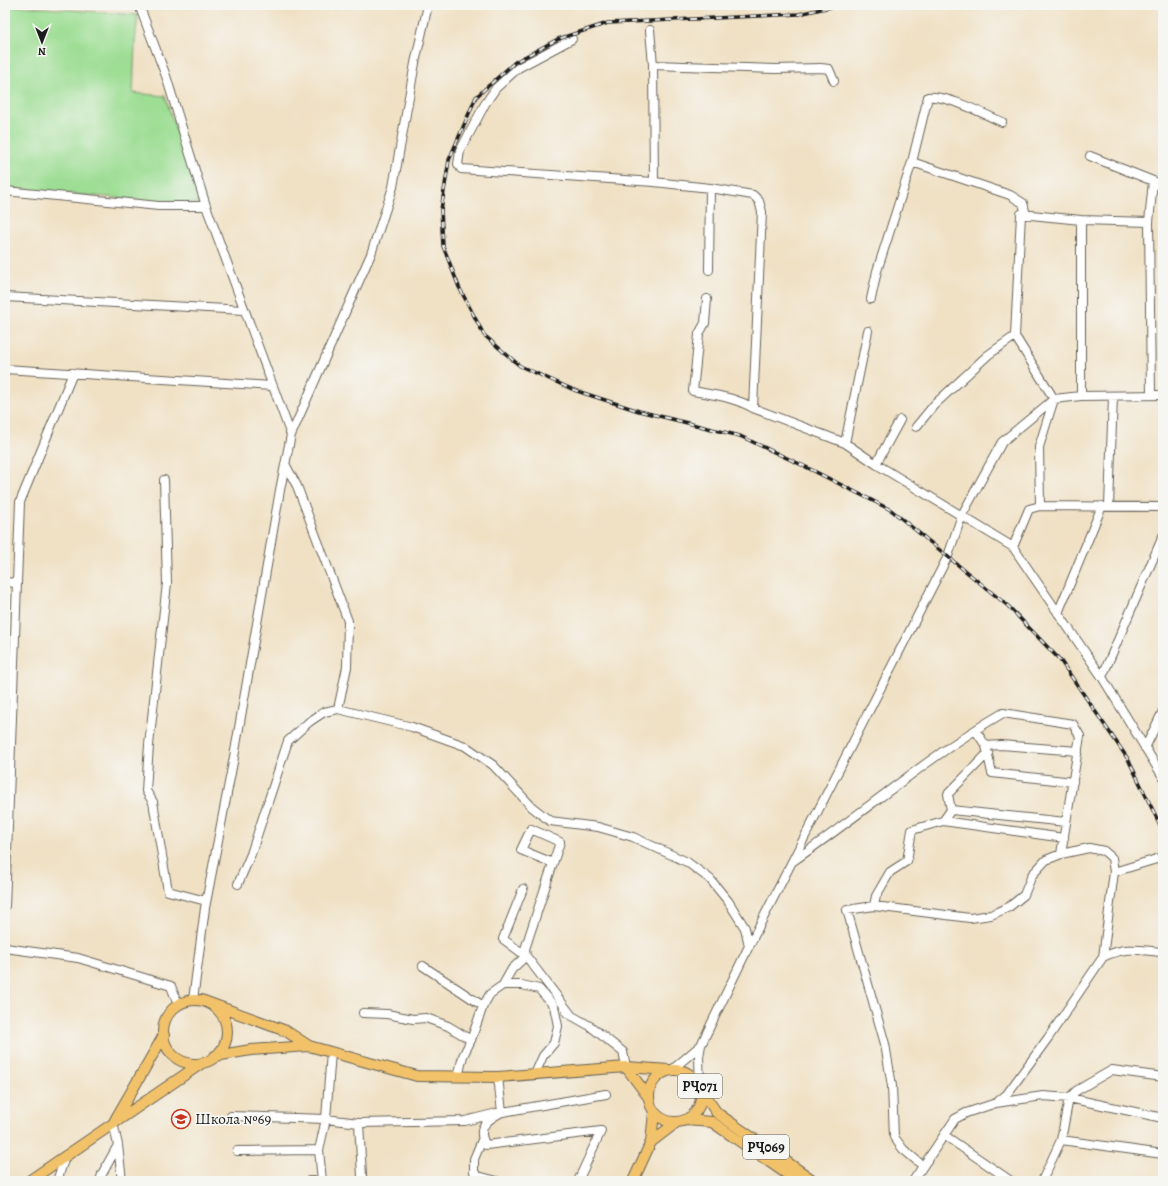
<svg xmlns="http://www.w3.org/2000/svg" width="1168" height="1186" font-family="Alegreya,serif">
<rect width="100%" height="100%" fill="#f6f6f2"/>
<filter id="ink" filterUnits="userSpaceOnUse"><feTurbulence type="fractalNoise" baseFrequency=".025" numOctaves="2"/><feDisplacementMap in="SourceGraphic" scale="8" xChannelSelector="R" yChannelSelector="G"/><feConvolveMatrix kernelMatrix="1 2 1 2 8 2 1 2 1" color-interpolation-filters="sRGB"/></filter>
<filter id="wash" filterUnits="userSpaceOnUse"><feTurbulence type="fractalNoise" baseFrequency=".012" numOctaves="4" result="noise"/><feDisplacementMap in="SourceGraphic" scale="16" xChannelSelector="R" yChannelSelector="G"/><feGaussianBlur stdDeviation="0.9" result="paint"/><feColorMatrix in="noise" values="0 0 0 0 0 0 0 0 0 0 0 0 0 0 0 0 0 1.4 0 .05"/><feComposite in="paint" operator="in"/></filter>
<g filter="url(#wash)">
<rect width="100%" height="100%" fill="#f0e1c5"/>
<path fill="#9ede94" stroke="#5d7d58" d="M5,5L138,15L135,42L133,93L165,96L200,203L163,202L5,188Z"/>
</g>
<g filter="url(#ink)">
<g fill="none" stroke-linecap="round" stroke-linejoin="round">
<defs>
<path id="minor" d="M139,5L166,76L206,206L291,435
M650,30L653,65
M572,39L518,68L496,88L485,104L460,151L458,164L461,169L654,182L710,188L753,195L759,201L762,212L753,408L845,443
M1002,122C986,115 945,94 928,97L912,162L1010,195L1023,203L1026,215
M1090,156L1163,185
M654,182L653,65L775,69L821,68L829,69L834,81
M5,191L159,206H206
M1081,220V396
M709,270L710,188
M5,297L244,310
M707,299L705,323L699,334L693,391C714,395 734,397 753,408
M871,299L877,271L912,162
M868,331L845,443L876,464
M5,369L272,386
M1151,395L1149,222L1153,181
M900,420L876,464L1013,547L1102,677L1163,777
M916,427L934,405L988,355L1015,336
M285,464L297,486L348,621L347,667L338,709L412,727L465,746L493,765L532,807L550,821L598,827L633,837L687,862L710,879L728,901L745,928L749,946
M164,480L167,583L149,745L146,791L153,802L168,891L206,901
M1040,506L1039,447L1054,399L1015,336L1021,214L1081,220L1149,222
M1109,506L1113,396
M1013,547L1029,509L1040,506L1163,507
M5,582L17,583
M1058,613L1102,506
M1102,677L1163,536
M976,731L986,746L992,773L1073,782
M986,746L1001,745L1078,751
M1145,748L1163,711
M951,810L1066,822
M943,821L1064,838
M792,862C863,813 929,756 1003,713L1073,724L1080,736L1061,854
M553,863L521,850L531,829L560,842L525,949L526,956L572,1016
M1114,872L1163,857
M238,884L251,854L288,741L309,722L324,712L338,709
M5,906L20,502L73,373
M874,906L876,896L890,872L907,861L912,830L943,821L951,810L948,794L988,753
M5,948L78,958L171,986L178,1005
M423,966L483,1006
M503,985L512,969L526,956L503,939L523,889
M193,1000L205,908L234,757L280,490L291,435L371,254L393,187L415,63L428,5
M363,1013L387,1014L413,1019L426,1018L448,1026L471,1040L463,1056L458,1077
M567,1013L590,1026L623,1052L626,1067
M471,1040L483,1006L490,994L503,985H522L539,989L554,1006L558,1026L554,1043L543,1056L535,1074
M673,1069L701,1045
M498,1077L502,1112C488,1119 475,1128 486,1145L601,1131L578,1181
M700,1087L699,1057L701,1045L749,946L948,556L962,515L1002,442L1054,399L1081,396L1163,395
M996,1103L1043,1096L1069,1098L1163,1118
M231,1116L326,1119L331,1052
M113,1123L118,1145L122,1181
M359,1123L465,1121L497,1113L606,1094
M944,1135L1011,1181
M482,1140L474,1159V1172L478,1176L497,1181
M1061,1140L1163,1154
M237,1151L319,1150L326,1119L359,1123L362,1176
M923,1166L903,1149L894,1137L892,1086L885,1044L847,910L874,906L970,918L991,915L1009,907L1024,895L1032,875L1046,860L1061,854L1089,848L1104,851L1112,858L1114,872L1103,957
M57,1181L65,1157
M100,1181L102,1174L118,1145
M309,1181H322L319,1150
M913,1181L955,1119L966,1113L996,1103L1007,1094L1048,1038L1103,957C1126,946 1139,950 1163,952
M1042,1181L1061,1140L1069,1098L1076,1091L1112,1070L1163,1077"/>
<path id="major" d="M201,1000L286,1031L309,1046L417,1076L498,1077L626,1067L669,1070
M163 1032a32 32 0 1 1 64 0a32 32 0 1 1-64 0Z
M215,1056L251,1050L309,1046
M626,1067L649,1098
M649 1096a26 26 0 1 1 52 0a26 26 0 1 1-52 0Z
M700,1089L717,1113L814,1181
M115,1120L164,1035
M685,1120L712,1122L797,1181
M651,1142L677,1122
M29,1181L202,1063
M633,1181L651,1142L654,1112"/>
</defs>
<use href="#minor" stroke="#666157" stroke-width="10"/>
<use href="#major" stroke="#666157" stroke-width="12"/>
<use href="#minor" stroke="#fff" stroke-width="8"/>
<use href="#major" stroke="#f2c26a" stroke-width="10"/>
<defs>
<path id="rail" d="M839,5L799,14L608,23L558,39L515,62L476,97L449,160L441,210L443,246L459,287L484,335L520,366L574,390L639,411L740,436L806,467L891,510L1008,606L1060,660L1128,759L1163,831"/>
</defs>
<use href="#rail" stroke="#1c1c1c" stroke-width="3.5"/>
<use href="#rail" stroke="#f6f6f2" stroke-width="2" stroke-dasharray="6" stroke-linecap="butt"/>
</g>
</g>
<defs>
<symbol id="school-ring" viewBox="-11 -11 22 22"><circle r="9.5" fill="#f6f6f2" stroke="#c8321e" stroke-width="1.5"/><path d="M0-5L7-2L0 1L-7-2ZM-4 1L0 2.5L4 1V4Q0 6-4 4Z" fill="#c8321e"/></symbol>
</defs>
<g fill-rule="evenodd">
<use href="#school-ring" x="170" y="1108" width="22" height="22"/>
</g>
<g text-anchor="middle" dominant-baseline="central" stroke-width="3.5" stroke-linejoin="round" paint-order="stroke">
<g fill="#f6f6f2" stroke="#5d5d5c" stroke-width="1">
<rect x="678" y="1074" width="44" height="24" rx="3"/>
<rect x="743" y="1135" width="46" height="24" rx="3"/>
</g>
<g font-size="14" font-weight="bold" fill="#1c1c1c">
<text x="700" y="1086">РҶ071</text>
<text x="766" y="1147">РҶ069</text>
</g>
<g font-size="15" fill="#1c1c1c" stroke="#f6f6f2" text-anchor="start">
<text x="195" y="1119">Школа №69</text>
</g>
</g>
<rect width="1168" height="1186" fill="none" stroke="#f6f6f2" stroke-width="20"/>
<g transform="translate(42 42) rotate(180)" stroke="#f6f6f2" stroke-width="3" paint-order="stroke">
<path d="M0-3L7 15L0 10L-7 15Z" fill="#1c1c1c"/>
<text y="-6" font-size="11" font-weight="bold" text-anchor="middle" fill="#1c1c1c">N</text>
</g>
</svg>
